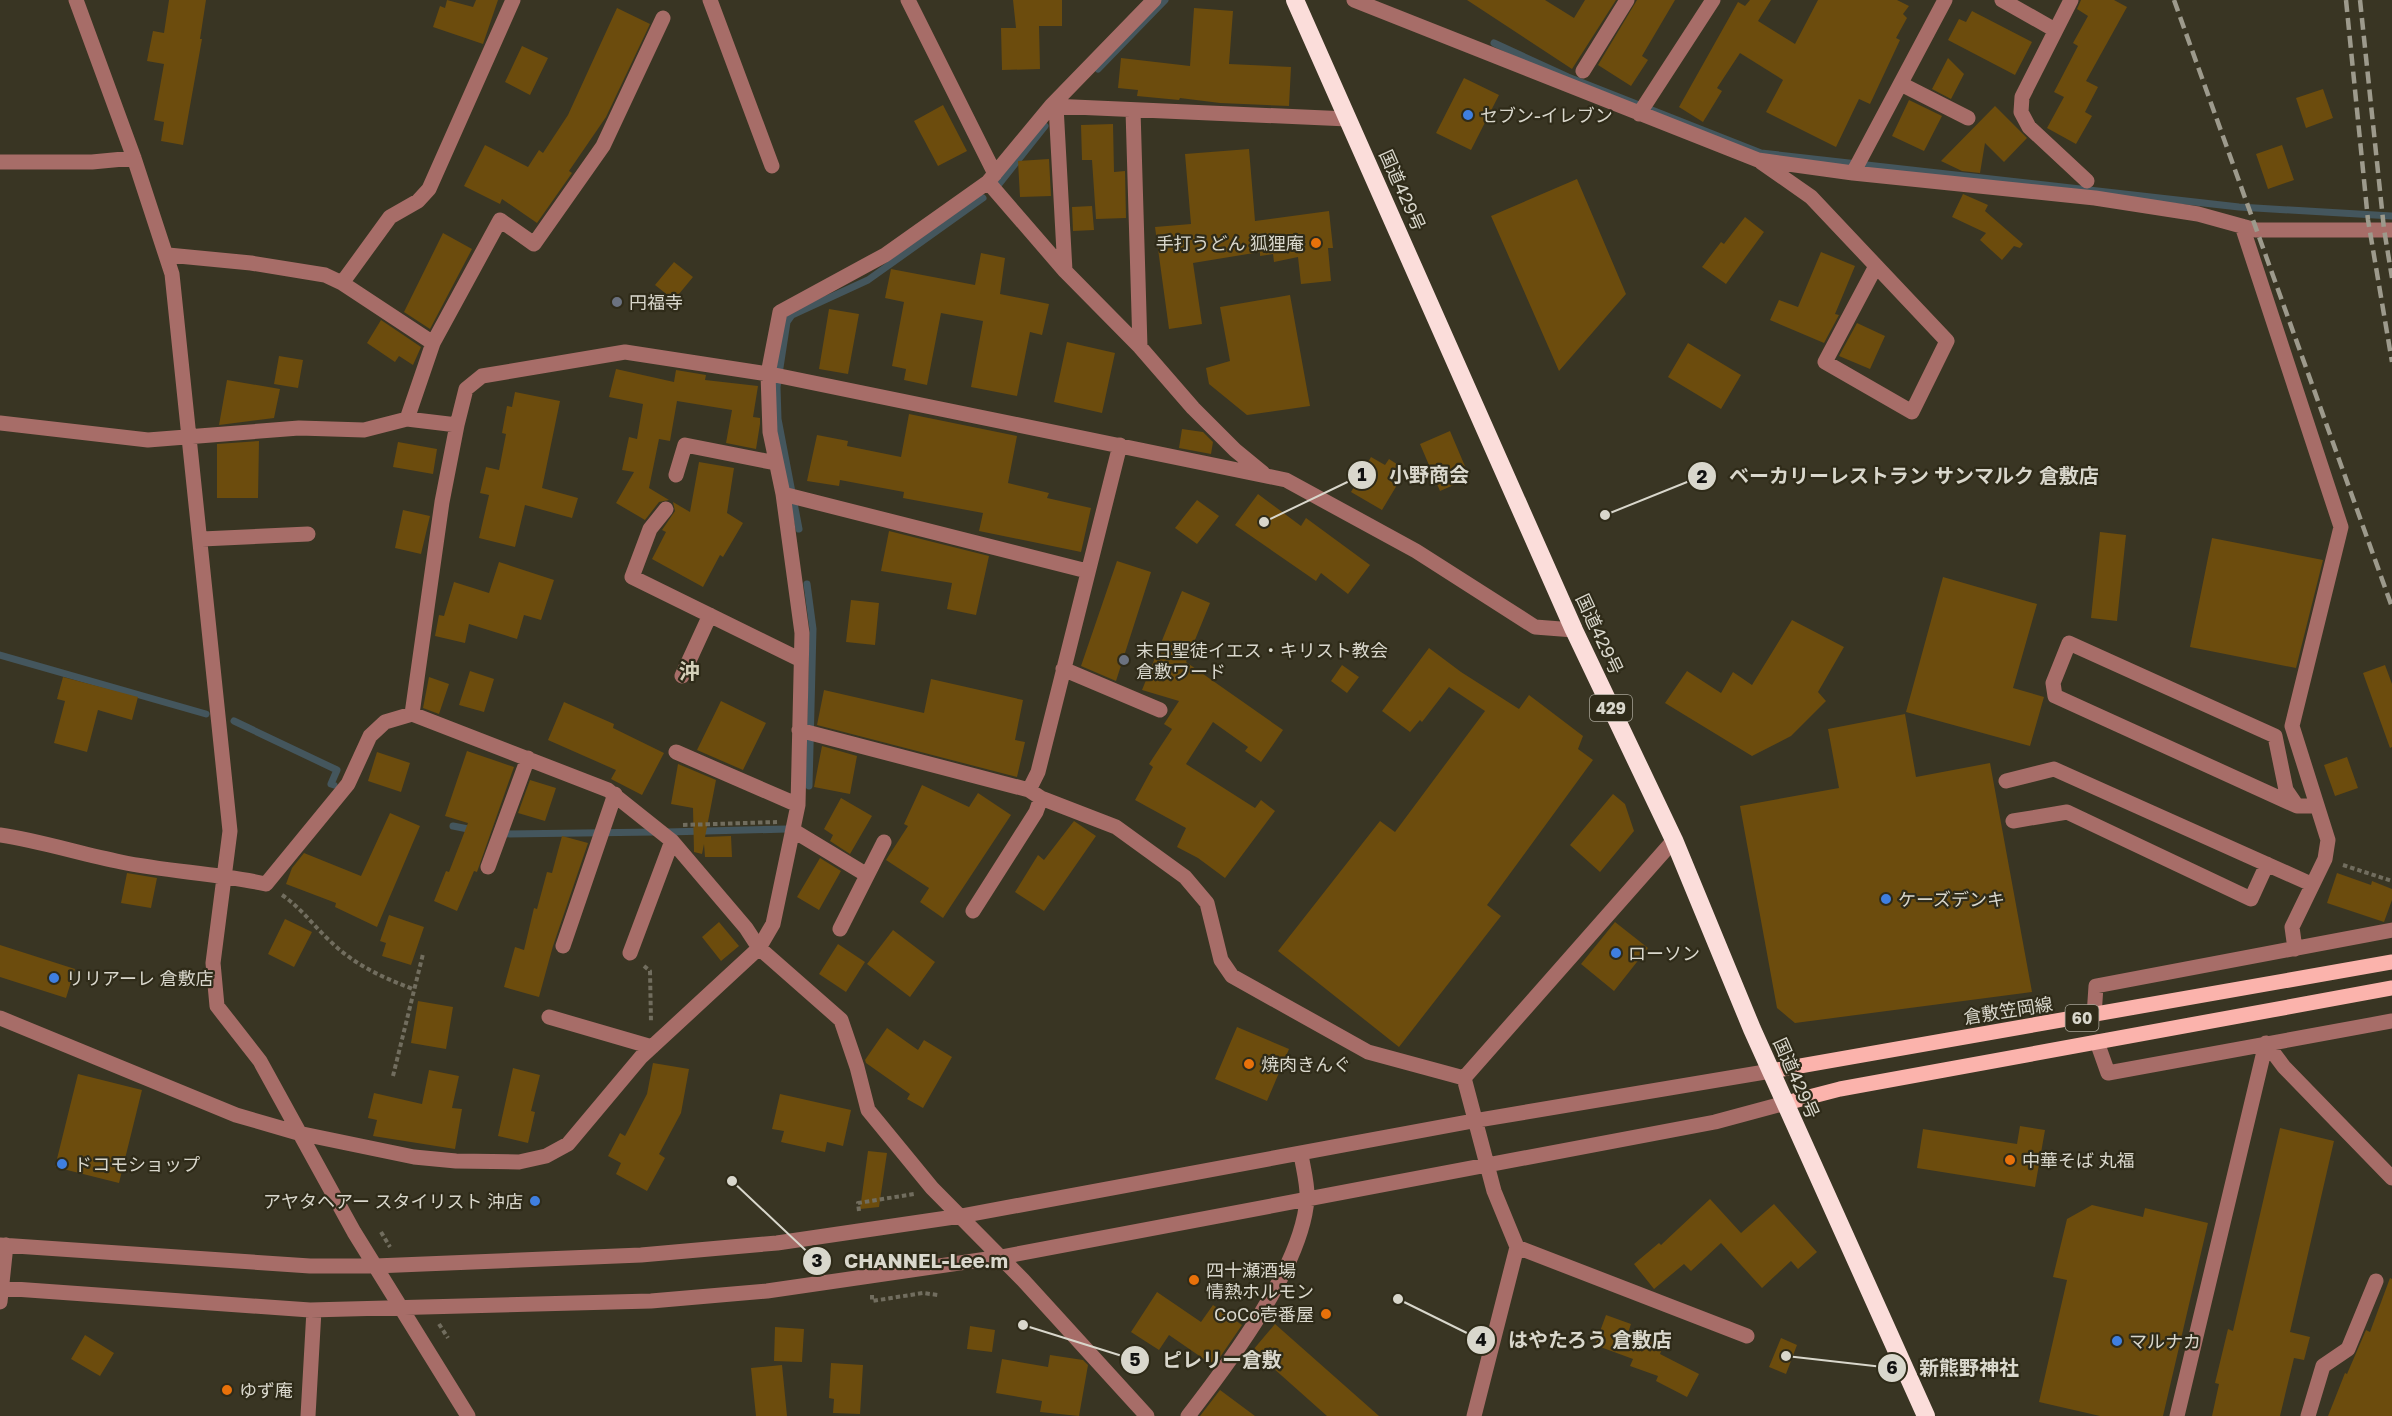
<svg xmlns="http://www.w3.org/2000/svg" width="2392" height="1416" font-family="'Golos Text','Noto Sans JP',sans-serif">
<rect width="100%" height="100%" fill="#393523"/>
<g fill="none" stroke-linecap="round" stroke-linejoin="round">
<path stroke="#44565d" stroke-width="7" d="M1494,43L1568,77L1761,153L2239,207L2392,216
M1098,69L1165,0
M999,184L1045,126
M799,529L778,419L777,387L787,322L792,315L868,280L983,198
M807,584L813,629L809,786
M0,655L206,714
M234,721L337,770L331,784L334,785
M453,826L473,830
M667,832L787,829
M499,834L656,832"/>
</g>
<path fill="#6c4c0d" d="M169,0H206L200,39H202L183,145L161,141L164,122L154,120L164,64L147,61L153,31L164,33Z
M447,0L473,7L476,0H498L483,44L433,27L440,6L445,8Z
M1013,0H1062V26H1039L1040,69L1002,70L1001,28H1016Z
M1467,0H1545L1574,18L1585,0H1616L1572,69Z
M1637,0H1675L1642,56L1648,60L1631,86L1598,65Z
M1750,0H1771L1758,21L1795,44L1818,0H1897L1909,6L1903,14L1907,18L1896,38L1900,40L1870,104L1859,99L1836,147L1766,112L1783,80L1740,53L1717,88L1722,91L1703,122L1679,107L1738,2L1745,6Z
M2081,0H2114L2127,7L2086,81L2098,87L2085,112L2092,116L2076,144L2047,128L2064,97L2054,92L2078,46L2073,43L2088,16L2077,9Z
M617,8L650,24L606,117L569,171L572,173L537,223L502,199L500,204L464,186L485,145L528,167L539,150L543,153L568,115Z
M1194,8L1233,11L1229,64L1291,67L1289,106L1220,103L1180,98L1179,100L1137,96L1138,90L1118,88L1121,58L1190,66Z
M1972,11L2032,42L2015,75L1948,40L1959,19L1966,22Z
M522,46L548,58L530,95L505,82Z
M1948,58L1964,74L1951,99L1932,89Z
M1464,78L1499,95L1471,150L1436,133Z
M2323,89L2333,118L2306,128L2296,98Z
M1909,100L1942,116L1924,151L1892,136Z
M943,105L967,151L938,166L914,121Z
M1995,106L2027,138L2004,162L1985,143L1980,173L1962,171L1941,161Z
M1113,124L1114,172L1125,171L1126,218L1096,219L1092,160H1082L1081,125Z
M2282,145L2294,180L2268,189L2256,154Z
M1249,149L1255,221L1329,211L1333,248H1328L1331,281L1301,284L1298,257L1274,262L1273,254L1260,256V252L1193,263L1202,324L1169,329L1155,227L1191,224L1185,154Z
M1049,159L1051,196L1020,197L1018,161Z
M1577,179L1626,294L1559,371L1491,216Z
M1963,194L1988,205L1985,211L2023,244L2020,248L2014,246L2002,260L1980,240L1986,233L1952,217Z
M1092,206L1094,230L1073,231L1072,207Z
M1745,217L1764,232L1726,284L1702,267L1721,242L1724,244Z
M443,233L472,249L430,329L404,312Z
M1821,252L1855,266L1835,314L1839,315L1824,343L1770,320L1779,300L1798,307Z
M981,253L1005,258L1000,294L1049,304L1042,335L1030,332L1017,396L971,387L983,321L941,313L927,385L904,380L906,369L892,366L904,302L885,298L891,269L975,285Z
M674,262L693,277L674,300L655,285Z
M1290,295L1310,406L1247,415L1209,384L1206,368L1230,361L1220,307Z
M829,309L859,314L848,374L819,369Z
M381,320L421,347L413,365L399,356L395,362L367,343Z
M1857,323L1885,336L1870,369L1839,356Z
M1067,342L1115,353L1102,413L1054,402Z
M1688,343L1741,375L1721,409L1668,377Z
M279,356L303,360L298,388L274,384Z
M616,369L674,382L676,370L706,375L705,380L758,386L753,417L760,418V424L756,449L726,443L732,410L677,401L670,441L659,439L649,488L669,500L659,502L645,520L616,503L634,472L622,470L629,437L637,439L643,404L609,397Z
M227,380L280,389L274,418L219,425Z
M515,392L560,401L542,488L578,498L572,518L525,505L515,547L479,538L489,495L480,493L486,467L499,470L506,434L502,433L507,406L512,407Z
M909,414L1017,436L1008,483L1049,493L1047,498L1091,508L1081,552L979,531L983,513L903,498L904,492L840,480L839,486L807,481L817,435L848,441L847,446L901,457Z
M1182,429L1203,432L1213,442L1211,454L1179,448Z
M1450,431L1470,478L1440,491L1420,444Z
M259,441L258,498H217V444Z
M398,442L437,449L433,474L393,467Z
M1371,457L1385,465L1389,459L1406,470L1382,510L1351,492Z
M699,462L734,468L727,513L743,523L723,557L720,555L703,587L652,559L666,532L662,530L675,511L673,502L690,512Z
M1258,494L1301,526L1306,518L1370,565L1348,594L1321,573L1316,581L1235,525Z
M1197,500L1219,516L1197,544L1175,528Z
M403,510L430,516L421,554L395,548Z
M889,531L989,556L976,615L947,609L952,583L881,571Z
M2100,532L2126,535L2117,621L2091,618Z
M2212,538L2323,560L2296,668L2190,647Z
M1117,561L1151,572L1116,681L1081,666Z
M499,562L554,580L541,620L524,615L517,639L469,624L465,643L435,636L439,615L444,616L454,582L489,593Z
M1943,577L2037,604L2013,688L2044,697L2030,746L1906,712Z
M1182,591L1210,603L1186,662L1283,730L1261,762L1245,751L1248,747L1213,722L1186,764L1255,808L1261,800L1275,811L1225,878L1198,858L1177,847L1186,828L1135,800L1153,767L1149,764L1172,729L1164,724L1179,701L1142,690Z
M851,600L879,603L875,645L846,642Z
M1792,620L1844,647L1818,692L1826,701L1791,736L1752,756L1665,703L1687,671L1721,693L1733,672L1752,685Z
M1429,648L1461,672L1519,709L1529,695L1583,736L1578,749L1593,760L1487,905L1501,916L1399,1047L1278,951L1380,821L1395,832L1485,711L1449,687L1422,722L1420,720L1410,732L1382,711Z
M1342,665L1359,677L1347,693L1331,681Z
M2385,665L2392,684V747L2390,748L2363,673Z
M470,671L494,679L484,712L459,705Z
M63,677L138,697L132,720L98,710L87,752L54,743L65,701L57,699Z
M429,677L449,684L439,714L423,708Z
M931,679L1023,700L1015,740L1025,742L1017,777L817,725L824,690L924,713Z
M721,701L766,723L743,770L697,750Z
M564,702L614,724L613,728L664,753L642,795L611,779L616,770L548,740Z
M1905,714L1916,777L1990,763L2032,992L1795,1023L1777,1008L1740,806L1839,788L1828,729Z
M822,746L857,756L850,794L814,787Z
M467,751L514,767L477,872L474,871L457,911L434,901L446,871L449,872L468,823L445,816Z
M377,752L410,763L401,792L368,781Z
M2347,757L2358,788L2335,796L2324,765Z
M678,764L716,780L705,837L731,836L732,857H705L704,844L702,854L694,852L693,808L671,804Z
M530,780L556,788L545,821L518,813Z
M922,785L969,807L978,793L1011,815L943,918L920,902L929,888L886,860L908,826L904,824Z
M1613,794L1625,804L1634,831L1600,872L1570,845Z
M841,798L872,816L850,854L830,841L833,835L824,829Z
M390,813L420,826L377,927L335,907L336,903L286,884L292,868L304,853L361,876Z
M1074,821L1096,836L1044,911L1015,892L1038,855L1044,860Z
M562,836L588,843L553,946L539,997L504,987L515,947L524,950L534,908L537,909L547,872L552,873Z
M820,858L841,871L819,910L797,897Z
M127,873L157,878L151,908L121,903Z
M2337,873L2371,885L2372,881L2392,889V900L2384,922L2327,903Z
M389,915L424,927L411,965L382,956L386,943L380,941Z
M285,919L312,932L294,967L268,954Z
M719,922L739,946L721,961L702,937Z
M1615,922L1648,948L1614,991L1581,964Z
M893,930L935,962L910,997L867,964Z
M838,944L865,962L846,992L819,974Z
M0,945L75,969L66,998L0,977Z
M418,1001L453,1007L446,1049L411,1043Z
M1237,1027L1289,1049L1267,1101L1215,1079Z
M887,1028L918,1050L924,1040L952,1057L923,1108L907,1099L910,1094L866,1063L865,1060Z
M653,1063L689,1069L681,1113L659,1154L665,1158L647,1191L616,1174L621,1163L608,1156L620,1133L625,1136L647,1094Z
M513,1068L540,1075L531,1111L535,1112L528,1143L498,1136Z
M429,1070L459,1076L452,1108L462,1109L455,1149L373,1136L377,1120L368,1118L374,1093L422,1104Z
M78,1074L142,1090L119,1183L55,1167Z
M780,1094L851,1110L843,1146L827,1142L825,1152L781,1142L784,1131L772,1129Z
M2020,1126L2045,1130L2035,1187L1917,1168L1923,1129L2017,1144Z
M2280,1128L2334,1141L2290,1332L2310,1337L2304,1360L2294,1358L2280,1416H2212L2219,1384L2215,1383L2228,1329L2233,1331Z
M868,1151L887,1153L879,1207L860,1209Z
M1710,1199L1741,1233L1774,1204L1817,1252L1798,1269L1791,1261L1762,1288L1721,1243L1691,1271L1684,1264L1654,1289L1634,1264L1659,1243L1661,1245Z
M2092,1205L2143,1217L2145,1208L2208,1223L2163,1416H2100L2039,1402L2067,1280L2053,1277L2067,1219Z
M2390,1278L2392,1279V1416H2328L2345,1373L2347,1374L2366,1330L2370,1332Z
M1157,1292L1201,1322L1213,1305L1242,1325L1214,1366L1169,1335L1159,1350L1131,1332Z
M1606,1315L1631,1324L1628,1333L1663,1346L1660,1354L1699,1374L1687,1397L1656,1381L1658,1376L1630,1366L1633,1359L1595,1345Z
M1275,1324L1379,1416H1327L1253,1350Z
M970,1326L995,1330L992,1352L967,1349Z
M775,1327L804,1329L802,1362L774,1361Z
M85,1335L114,1353L100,1376L71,1359Z
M1781,1338L1797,1345L1786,1374L1769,1367Z
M1050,1355L1083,1360L1088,1365L1079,1416L1040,1412L1042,1401L996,1393L1002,1359L1048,1367Z
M831,1363L863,1365L860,1414L833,1413L834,1399L829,1398Z
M782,1365L787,1416H756L751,1368Z
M1220,1390L1255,1416H1200Z"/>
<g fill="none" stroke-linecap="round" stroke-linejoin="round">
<path stroke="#716d5e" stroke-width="4" stroke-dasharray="4.5 3" stroke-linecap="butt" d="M683,825L777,822
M2343,865L2392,881
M282,895C301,908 312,924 329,940C353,964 381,977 413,989
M644,966L650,971L651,1022
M393,1076L423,954
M859,1211L858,1203L914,1194
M381,1232L390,1247
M872,1295V1301L923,1293L938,1295
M439,1324L448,1338"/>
<path stroke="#a76d68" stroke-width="15" d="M76,0L134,158L172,274L230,831L213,963L217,1006L260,1061L354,1232L468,1416
M710,0L772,166
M908,0L995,174
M1354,0L1758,160L1853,173L2095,198L2198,214L2256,230H2392
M2002,0L2055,30
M2071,0L2022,97L2021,112L2029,127L2087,181
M1583,71L1627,0
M1901,84L1968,118
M1051,106L1348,119
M1056,106L1065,271
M1133,110L1140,347L1193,408L1235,450L1263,473
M1639,114L1713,0
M0,162H92L134,158
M1761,162L1811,197L1947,341L1912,412L1825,362L1876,266
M1853,173L1945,0
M988,182L1065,271L1140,347
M2242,226L2341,527L2292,726L2328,840L2325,859L2292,927L2295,949
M168,255L251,263L325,275L342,283L433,343
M342,283L390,217L418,201L429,189L513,0
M407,419L433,343L500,220L534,244L603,146L663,18
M0,423L148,440L299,428L364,430L407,419L457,425
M676,475L685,445L776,463
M783,494L1087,571
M666,509L650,529L632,577L801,660
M202,539L308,534
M1063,669L1160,710
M682,676L710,615
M412,714L442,502L457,425L466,389L482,376L625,352L775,375L1286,480L1416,551L1535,627L1574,630
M799,730L1029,790L1041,798L1116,827L1185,877L1207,903L1221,960L1232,976L1368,1052L1464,1078
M676,752L798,805
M2006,781L2054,769L2311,884
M1029,790L1038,772L1120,445
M2297,806L2286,790L2275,736L2069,643L2053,683L2055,696L2297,806H2317
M2013,821L2067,812L2251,899L2267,864
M794,831L867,875
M0,835C41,841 80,854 121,862C169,872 218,873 266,884L348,784L370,736L385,722L412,714L608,790L672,841L746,928L759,948L841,1020L857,1067L868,1110L932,1188L1023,1280L1147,1416
M488,867L528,758
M973,911L1036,812L1041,798
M840,929L884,842
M563,946L615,794
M630,953L672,841
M2094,1016L2096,986L2392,930
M549,1017L652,1047
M0,1018L236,1115L298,1133L414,1157L456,1161L519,1162L546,1156L568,1144L641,1057L759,948L773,924L798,805L802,633L783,494L770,432L768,374L780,312L885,255L988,182L1051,106L1154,0
M2097,1042L2108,1073L2392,1021
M2266,1043L2284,1067L2392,1178
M1464,1078L1494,1191L1517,1247L1474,1416
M1464,1078L1674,840
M0,1245L310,1266H375L641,1255L777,1243L961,1216L1473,1121L1771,1071
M1517,1247L1747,1336
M0,1288L310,1310L651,1301L767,1291L1001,1257L1715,1122L1786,1103
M0,1302L6,1245
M308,1416L314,1310
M1188,1416C1229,1363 1302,1267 1307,1199C1308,1185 1303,1168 1301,1154
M2177,1416L2266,1043
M2308,1416L2323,1366L2348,1349L2376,1281"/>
<path stroke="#fbb3ac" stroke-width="15" d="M1771,1071L2392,962
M1786,1103L1840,1089L2392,988"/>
<path stroke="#fbddda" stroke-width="18" d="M1295,0L1574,630L1674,840L1752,1029L1926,1416"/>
<path stroke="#9d9a8c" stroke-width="4.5" stroke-dasharray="12 6" stroke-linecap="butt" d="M2174,0L2392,607
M2346,0L2368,220L2392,362
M2360,0L2384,229L2392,278"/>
</g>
<g fill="#3f7fe0" stroke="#2f2b19" stroke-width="2">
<circle cx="1468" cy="115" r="6"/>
<circle cx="1886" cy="899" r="6"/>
<circle cx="1616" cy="953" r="6"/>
<circle cx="54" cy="978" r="6"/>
<circle cx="62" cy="1164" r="6"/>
<circle cx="535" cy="1201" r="6"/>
<circle cx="2117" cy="1341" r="6"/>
</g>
<g fill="#e8710a" stroke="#2f2b19" stroke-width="2">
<circle cx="1316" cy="243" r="6"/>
<circle cx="1249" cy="1064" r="6"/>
<circle cx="2010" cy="1160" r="6"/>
<circle cx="1194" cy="1280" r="6"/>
<circle cx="1326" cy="1314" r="6"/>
<circle cx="227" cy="1390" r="6"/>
</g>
<g fill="#6b7280" stroke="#2f2b19" stroke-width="2">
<circle cx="617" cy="302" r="6"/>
<circle cx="1124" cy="660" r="6"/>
</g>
<g text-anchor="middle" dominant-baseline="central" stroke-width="4.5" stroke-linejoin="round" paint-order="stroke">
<g fill="#2f2b19" stroke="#a6a396" stroke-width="1.5">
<rect x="1590" y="695" width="42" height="26" rx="4.5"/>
<rect x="2065.5" y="1005" width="33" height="26" rx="4.5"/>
</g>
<g font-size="16" font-weight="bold" fill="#d9d7cc">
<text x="1611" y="708">429</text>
<text x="2082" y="1018">60</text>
</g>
<g font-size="18" fill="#d9d7cc" stroke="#2f2b19" text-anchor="start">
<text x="1480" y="115">セブン-イレブン</text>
<text x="1304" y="243" text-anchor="end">手打うどん 狐狸庵</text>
<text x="629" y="302">円福寺</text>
<text x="1136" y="650">末日聖徒イエス・キリスト教会<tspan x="1136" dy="21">倉敷ワード</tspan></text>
<text x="1898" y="899">ケーズデンキ</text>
<text x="1628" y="953">ローソン</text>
<text x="66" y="978">リリアーレ 倉敷店</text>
<text x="1261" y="1064">焼肉きんぐ</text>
<text x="2022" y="1160">中華そば 丸福</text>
<text x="74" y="1164">ドコモショップ</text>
<text x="523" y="1201" text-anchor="end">アヤタヘアー スタイリスト 沖店</text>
<text x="1206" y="1270">四十瀬酒場<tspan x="1206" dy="21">情熱ホルモン</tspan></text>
<text x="1314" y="1314" text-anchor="end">CoCo壱番屋</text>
<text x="2129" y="1341">マルナカ</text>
<text x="239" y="1390">ゆず庵</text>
</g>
<g font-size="18" fill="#d9d7cc" stroke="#2f2b19">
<text transform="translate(1403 190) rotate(66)">国道429号</text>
<text transform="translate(1600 634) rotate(65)">国道429号</text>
<text transform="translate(2008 1010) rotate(-9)">倉敷笠岡線</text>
<text transform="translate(1797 1078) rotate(66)">国道429号</text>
</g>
<g font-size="21" font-weight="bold" fill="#d5d1ba" stroke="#2f2b19">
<text x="689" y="671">沖</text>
</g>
</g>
<path fill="none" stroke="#d9d7cc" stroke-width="2" d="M1264 522L1362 475M1605 515L1702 476M732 1181L817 1261M1398 1299L1481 1340M1023 1325L1135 1360M1786 1356L1892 1368"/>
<g fill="#d9d7cc" stroke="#2f2b19" stroke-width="2">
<circle cx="1264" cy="522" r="6"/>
<circle cx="1605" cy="515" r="6"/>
<circle cx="732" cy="1181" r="6"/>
<circle cx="1398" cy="1299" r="6"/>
<circle cx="1023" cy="1325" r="6"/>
<circle cx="1786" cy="1356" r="6"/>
<circle cx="1362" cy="475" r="15"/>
<circle cx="1702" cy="476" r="15"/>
<circle cx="817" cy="1261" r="15"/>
<circle cx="1481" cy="1340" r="15"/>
<circle cx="1135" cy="1360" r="15"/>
<circle cx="1892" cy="1368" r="15"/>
</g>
<g font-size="18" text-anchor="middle" font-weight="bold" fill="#111">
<text x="1362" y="481">1</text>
<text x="1702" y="483">2</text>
<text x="817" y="1267">3</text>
<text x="1481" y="1346">4</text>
<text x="1135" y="1366">5</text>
<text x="1892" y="1374">6</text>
</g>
<g font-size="20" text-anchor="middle" font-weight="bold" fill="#d9d7cc" stroke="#2f2b19" stroke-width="4.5" stroke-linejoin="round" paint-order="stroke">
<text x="1429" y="482">小野商会</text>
<text x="1914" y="483">ベーカリーレストラン サンマルク 倉敷店</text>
<text x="926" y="1268">CHANNEL-Lee.m</text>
<text x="1590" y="1347">はやたろう 倉敷店</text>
<text x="1222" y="1367">ピレリー倉敷</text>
<text x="1969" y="1375">新熊野神社</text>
</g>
</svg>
